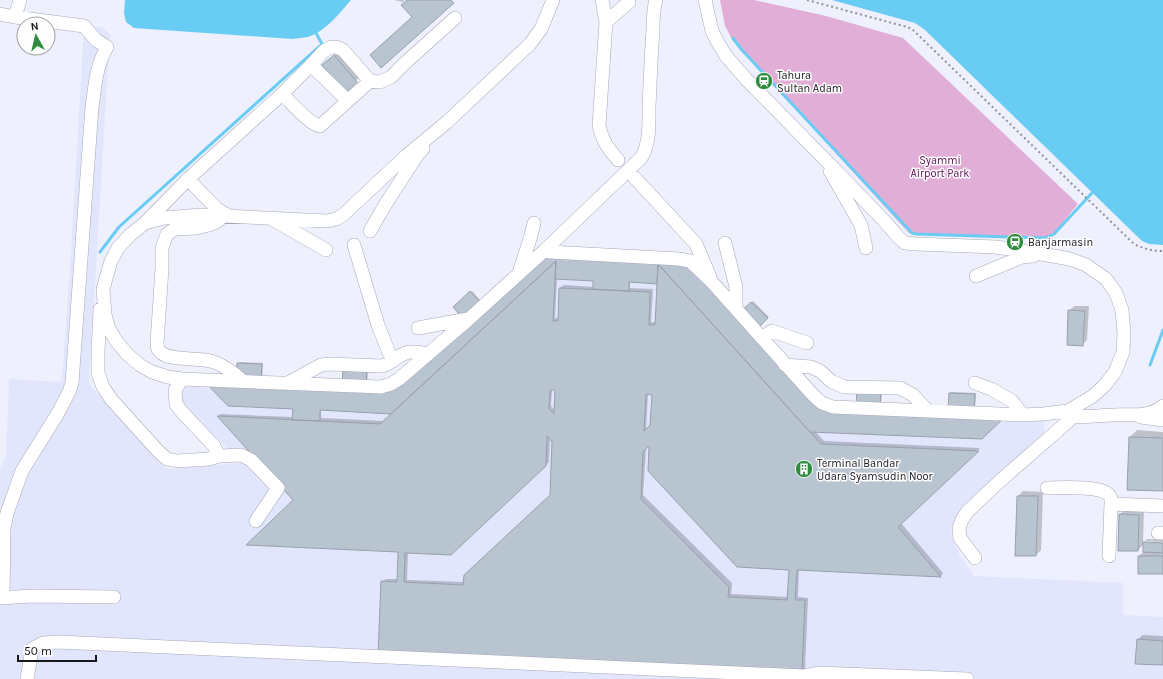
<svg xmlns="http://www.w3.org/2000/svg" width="1163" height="679" font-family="Karla,sans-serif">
<rect width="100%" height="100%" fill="#eef0fd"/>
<path fill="#e2e6fd" d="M84,26L102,27L110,34L89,384L158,461L166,468L171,469L239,463L241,461L192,415L179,399L184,381L389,389L536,253L689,260L822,406L1039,418L1044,422L1045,431L1040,439L956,516L951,534L960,556L974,576L1123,583V615L1163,617V679H0V471L6,455L9,379L62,382L71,253Z"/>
<path fill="#e1aed8" d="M720,0H754L826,16L903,38L1078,204L1049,239L909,233L733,41L725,26Z"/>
<path fill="#69ccf2" d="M125,0H351C339,14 326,31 308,37C303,38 297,38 292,39L134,28L126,22L124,13Z
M832,0H1163V245L1149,244L1142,241L925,30L915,23Z"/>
<path fill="#0003" fill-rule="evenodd" d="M394,0H404L403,2Z
M339,51L361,76L346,90L329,60Z
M539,252L690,259L740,314L753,301L769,317L755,330L823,405L857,406L882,389L881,407L949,410L950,393L951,392L976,393L975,412L815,431L824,441L980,448L901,523L943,573L941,576L799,569L798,597L808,598L805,670L802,673L382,582L386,579H398L399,551L218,416L221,414L293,417L294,408L237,381L238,363L240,362L263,363L262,382L343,386L368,368L367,387L391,388L466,320L455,306L472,291L483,303ZM557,278L594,280V287L564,285L560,288L559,318H555ZM630,281L657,283L658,281L656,322H651L653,289L630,288ZM552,389H556L555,410L551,406ZM648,394H653L651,426L646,430ZM321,409L393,413L384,421L321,418ZM550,438L553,441L551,495L464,582L407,580L408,552L450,554L549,462ZM650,444L790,569L789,597L731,594L732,583L643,495L646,449Z
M1074,306H1089L1087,340L1082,345L1069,311Z
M1137,430L1163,432V490L1128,489L1130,437Z
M1023,491L1043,492L1041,550L1036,555L1018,496Z
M1125,510H1144L1143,544L1147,539L1163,540V542L1146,541V543L1163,544V573L1139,556L1144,551V544L1138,550L1120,514Z
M1142,635L1163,636V664L1138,640Z"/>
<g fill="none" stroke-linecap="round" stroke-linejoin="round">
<path stroke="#69ccf2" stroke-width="3" d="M733,38L741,49L912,233L916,234L1045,238L1054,234L1092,193
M100,252L119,227L322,44L316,33
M1150,365L1163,330"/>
</g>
<path fill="#b9c4d1" stroke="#97a1ad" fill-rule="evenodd" d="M407,0H451L454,3L381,68L370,55L412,17L401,5Z
M334,55L357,82L346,92L322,65Z
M536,253L689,260L738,314L751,302L768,318L754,332L822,406L856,407L857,389L881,390L880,408L948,411L949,393L975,394L974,412L1008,414L982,439L810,432L658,264L657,284L629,282V291L593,289V281L555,279L556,261L391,414L320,410V421L292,420L293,409L228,406L204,381L236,382L237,363L262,364L261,383L342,387L343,367L367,368L366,388L389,389L464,320L453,307L470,291L482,304Z
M556,261L553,321H558L559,288L650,292L649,325H655L658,264L821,444L979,451L898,527L941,577L797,570L795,600H805L802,674L378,655L381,581L397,582L398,552L246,545L293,500L217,416L380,424ZM550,390H555L554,414L549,409ZM646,394L652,395L650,425L644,431ZM547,436L552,442L550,495L464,575L463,585L404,582L405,553L451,555L546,466ZM649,446L648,471L737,567L789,570L787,600L728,597L729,587L641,499L643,452Z
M1068,310L1085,311L1083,346L1067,345Z
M1129,437L1163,438V491L1127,490Z
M1017,496H1038L1036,556H1015Z
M1119,514L1139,515L1138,551H1118Z
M1143,542L1163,543V553L1143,552Z
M1138,556H1163V574H1138Z
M1137,639L1163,641V665L1135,664Z"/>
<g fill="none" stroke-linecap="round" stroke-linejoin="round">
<defs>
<path id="minor" d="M553,0L541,29L530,44L447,122L406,156L343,215L336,219L327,221L202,215L164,218L145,223L130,235L118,248L111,261L103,289L105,315L109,329L117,342L127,354L140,365L152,372L168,377L182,379L381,387L391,384L399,379L470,318L544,251L550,252L679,259L690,261L711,281L813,395L822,403L833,407L1023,415L1043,414L1068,411L1093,396L1105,385L1115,372L1123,352L1124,333L1122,310L1116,293L1106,279L1086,265L1070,259L1047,255L996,247L916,244L905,243L898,237L888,225L846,181L746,79L726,56L717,41L712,31L705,0
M602,0L606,22L599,125C602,141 608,148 618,160
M0,14L15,17L84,26L96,40L107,47C96,66 95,86 92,107L72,383L69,392L58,413L22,471L7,513L4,528L3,597
M15,17L20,0
M606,22L629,2
M311,65L348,101
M282,94C290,101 310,125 320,126L370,81
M830,171L861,225L866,248
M634,177L696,244L710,277
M188,179L217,209L229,216
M223,216L218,221L209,225L196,228L175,229L167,234L162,248V268L157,343C157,345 157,347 158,349C165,363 200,356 214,362C225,366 234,373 243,381
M272,219L326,250
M145,223L188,179L282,94L311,65L324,51L331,47H336L343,50L370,81L380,82L391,77L405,63L455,18
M370,231L385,205L418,154L423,149
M725,243L736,287V309
M354,245L378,325L389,353
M544,251L641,158C650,144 649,124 649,108C650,82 651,56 653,31C653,20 653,10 656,0
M519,273L530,239L534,223
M976,276L1022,257L1033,256
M100,309L98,353V373L103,387L111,399L158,451L167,459L177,461L209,459L219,456L214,446L182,412L176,404L175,390L182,379
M418,328L468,319
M762,338L772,331L807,343
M785,365L811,367L820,371L831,381L844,387L900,388L913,395L927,410
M288,383L321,365L330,364L381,366C388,365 389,363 395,359C407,350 414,351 428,354
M975,383L991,389L1012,401L1023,415
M1068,411C1070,413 1073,415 1075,416C1088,418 1100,415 1113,415C1129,414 1150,418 1163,406
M1141,417L1163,420
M219,456L241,455L251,460L278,488L256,521
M1047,488C1060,488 1100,485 1109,495C1112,498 1111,501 1111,504
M1158,533H1163
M1109,556L1111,504L1163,506
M975,558L960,538L959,528L962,520L967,512L1001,480L1056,432L1074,416
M0,598L32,596L114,597
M27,679L32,649L43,643L58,642L804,676L820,673L967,679"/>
</defs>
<use href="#minor" stroke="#a6a8b7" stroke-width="14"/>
<path stroke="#90919b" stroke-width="2" stroke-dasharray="2 3" stroke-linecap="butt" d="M807,0L907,27L912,29L1134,244C1144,249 1152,251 1163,251"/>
<use href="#minor" stroke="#fff" stroke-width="13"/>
</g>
<defs>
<symbol id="station-disc" viewBox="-11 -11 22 22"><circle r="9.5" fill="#2f8c3e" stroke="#fefefe"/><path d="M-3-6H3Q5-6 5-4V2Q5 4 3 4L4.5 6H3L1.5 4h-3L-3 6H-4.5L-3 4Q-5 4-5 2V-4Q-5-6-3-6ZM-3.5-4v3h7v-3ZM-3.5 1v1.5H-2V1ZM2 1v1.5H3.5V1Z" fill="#fff"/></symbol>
<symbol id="building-disc" viewBox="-11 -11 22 22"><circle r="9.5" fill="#2f8c3e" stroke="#fefefe"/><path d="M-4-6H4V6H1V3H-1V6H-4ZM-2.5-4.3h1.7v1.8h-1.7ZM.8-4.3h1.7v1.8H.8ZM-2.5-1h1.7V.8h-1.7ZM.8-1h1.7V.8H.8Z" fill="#fff"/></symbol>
</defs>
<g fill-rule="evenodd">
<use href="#station-disc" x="754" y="71" width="20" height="20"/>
<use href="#station-disc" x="1005" y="232" width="20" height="20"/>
<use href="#building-disc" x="794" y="459" width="20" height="20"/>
</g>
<g text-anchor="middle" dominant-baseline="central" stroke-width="3" stroke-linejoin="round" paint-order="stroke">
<g font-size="11" fill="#17171d" stroke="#fefefe" text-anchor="start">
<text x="777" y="75">Tahura<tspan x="777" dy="13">Sultan Adam</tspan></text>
<text x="1028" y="242">Banjarmasin</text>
<text x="817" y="463">Terminal Bandar<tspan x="817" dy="13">Udara Syamsudin Noor</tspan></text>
</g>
<g font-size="11" fill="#5c0d55" stroke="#fefefe">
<text x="940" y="160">Syammi<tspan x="940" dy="13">Airport Park</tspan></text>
</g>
</g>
<g transform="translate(36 36) rotate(352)"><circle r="19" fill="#fefefe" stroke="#a2a2a4"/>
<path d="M0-3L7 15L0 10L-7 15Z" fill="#2f8c3e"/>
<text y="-6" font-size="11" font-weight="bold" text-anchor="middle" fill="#17171d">N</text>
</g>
<path d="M18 655v6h78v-6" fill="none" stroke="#17171d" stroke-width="2"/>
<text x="24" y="655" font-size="12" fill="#17171d" stroke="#fefefe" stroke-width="3" paint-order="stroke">50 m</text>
</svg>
